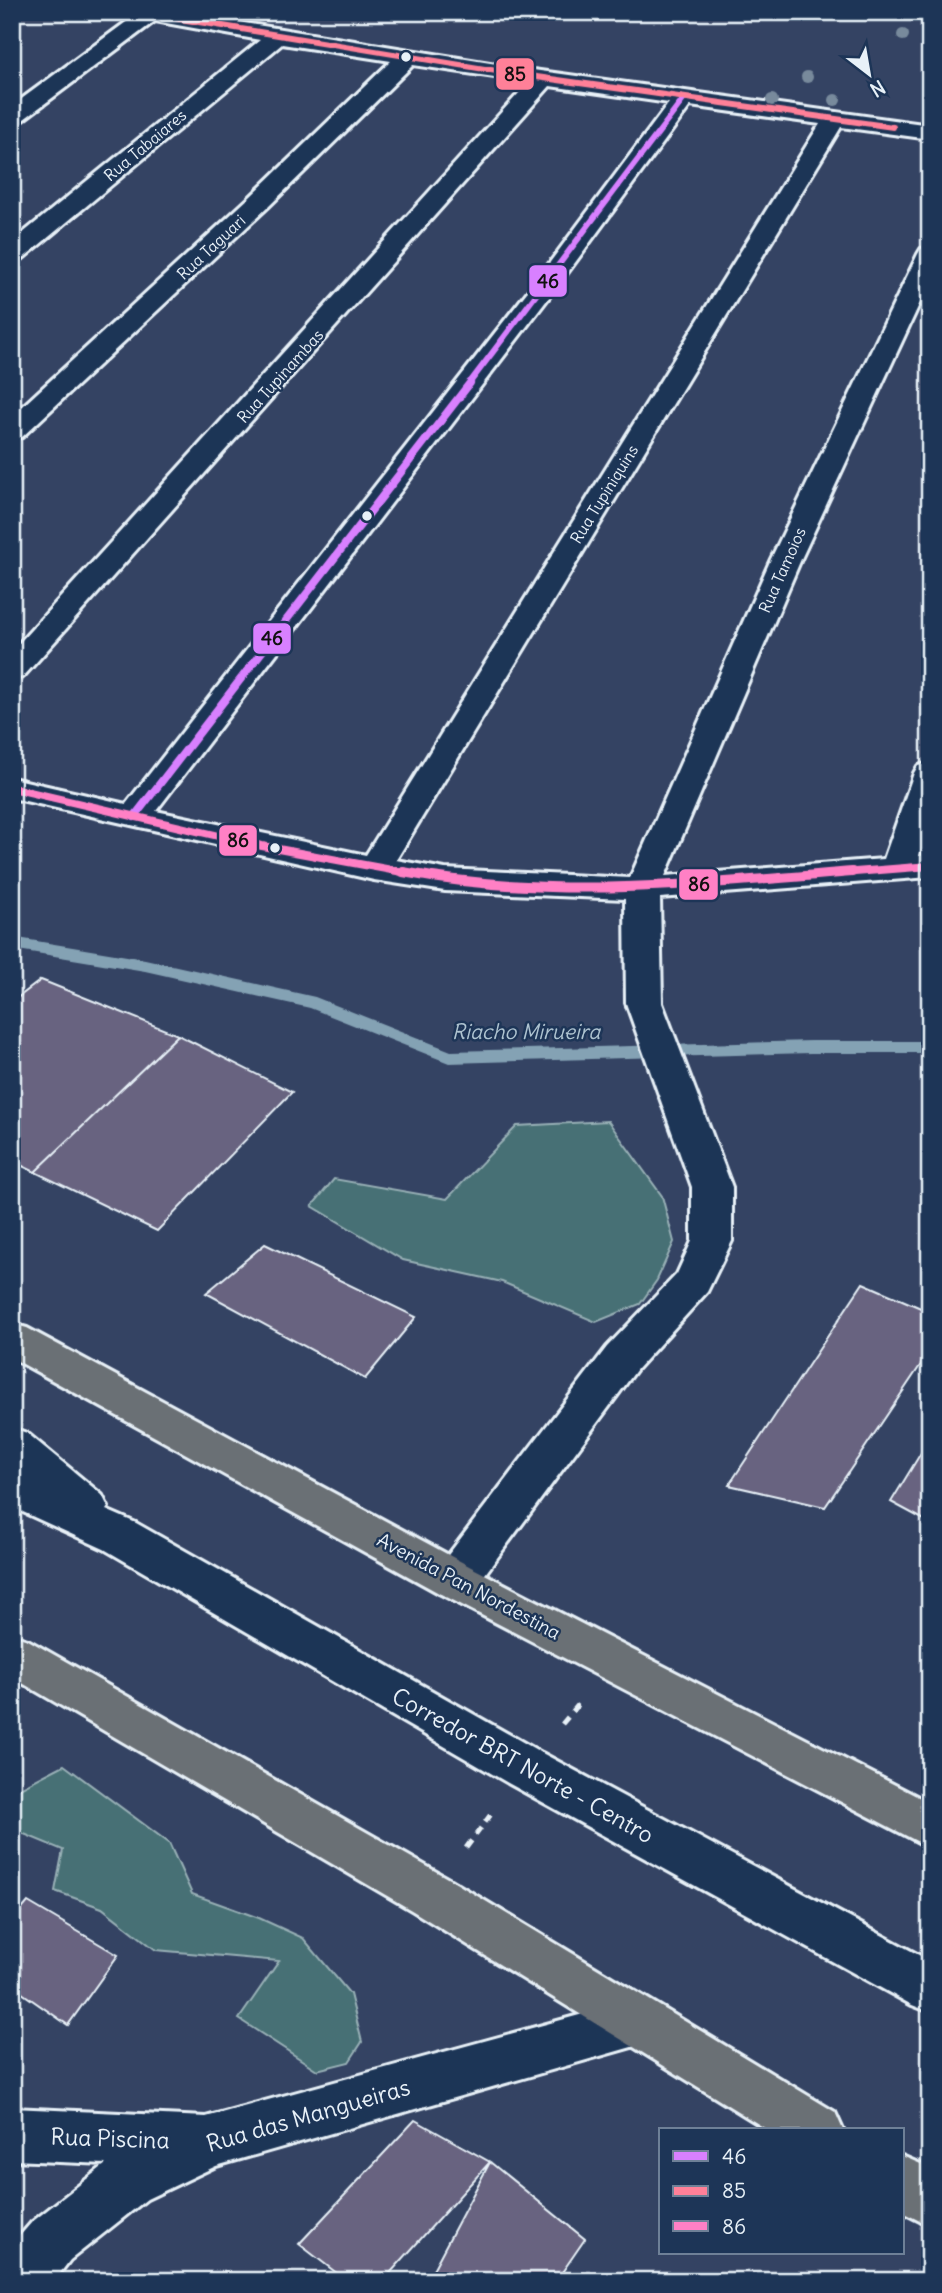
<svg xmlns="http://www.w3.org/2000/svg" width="942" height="2293" font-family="Delius,sans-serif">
<rect width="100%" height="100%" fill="#344363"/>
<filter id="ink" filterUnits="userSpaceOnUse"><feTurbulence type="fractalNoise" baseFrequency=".0143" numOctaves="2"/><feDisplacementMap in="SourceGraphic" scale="14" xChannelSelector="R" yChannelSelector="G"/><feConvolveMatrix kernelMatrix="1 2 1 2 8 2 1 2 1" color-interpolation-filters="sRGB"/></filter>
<g filter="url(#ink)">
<path fill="#477074" stroke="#98b0b6" stroke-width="2" d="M608,1121L662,1196L674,1242L657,1280L640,1304L596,1322L502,1282L403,1260L312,1206L334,1179L447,1199L517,1126Z
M64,1765L169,1843L192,1894L259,1918L303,1938L350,1994L362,2042L349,2062L317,2070L239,2019L279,1961L156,1950L102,1908L55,1891L63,1850L12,1829V1792Z"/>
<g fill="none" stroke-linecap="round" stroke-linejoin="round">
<path fill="#84a2b4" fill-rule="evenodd" d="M12,937L145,959L315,997L451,1051L811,1041H930V1053H811L449,1063L310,1008L145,971L12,949Z"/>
</g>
<path fill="#686480" stroke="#e8f1f8" stroke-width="2" d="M41,980L178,1035L35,1172L12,1161V1002Z
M178,1035L292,1092L157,1231L35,1172Z
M265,1244L416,1317L365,1379L206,1293Z
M863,1283L930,1312V1351L825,1507L729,1485Z
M930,1438V1523L891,1502Z
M28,1902L118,1955L68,2025L12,1986V1921Z
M415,2120L490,2162L383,2281H347L299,2244Z
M490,2162L585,2239L556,2281H427Z"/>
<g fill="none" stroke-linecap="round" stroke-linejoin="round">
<defs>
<path id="minor" d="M128,12H176L533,70L930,125V139L841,127L396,860L445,869L630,878L771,559L918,254L921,249L930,247V281L801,559L665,876L884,859L914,773L918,766L930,763V823L919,856L930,855V877L660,898L662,1003L732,1187V1241L707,1292L637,1369L471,1593L455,1598L439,1593L432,1580L439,1567L607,1347L677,1274L692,1241V1187L626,1003L625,899L445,891L374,880L12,798V778L126,804L545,269L669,103L550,86L23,677L12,679V651L529,82L413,65L268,207L22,437L12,439V416L250,197L391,61L282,44L21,260L12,262V242L260,40L155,21L20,122L12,124V106L133,17ZM690,106L820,124L366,855L156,811L563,279Z
M12,1428L27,1433L102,1495L108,1507L106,1510L136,1523L542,1753L930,1961V2012L912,2005L508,1783L104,1549L12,1507Z
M638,1999L656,2006L664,2023L656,2040L216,2166L147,2199L70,2260L54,2281H12V2245L32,2222L106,2164L12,2160V2108L206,2117Z"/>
<path id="highway" d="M12,1324L27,1328L471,1567L930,1803V1848L439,1593L12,1358Z
M12,1635L28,1640L449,1879L835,2112L843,2130H768L413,1911L12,1677Z
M902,2156L930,2168V2226L902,2212Z"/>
</defs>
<use href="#minor" stroke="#e8f1f8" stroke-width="6"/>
<use href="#highway" stroke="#e8f1f8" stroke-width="6"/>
<path stroke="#e8f1f8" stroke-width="5" stroke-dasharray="9 7" stroke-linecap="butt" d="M562,1724L579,1704
M466,1848L492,1813"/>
<use href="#minor" fill="#1d3557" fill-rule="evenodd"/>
<use href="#highway" fill="#6b6f75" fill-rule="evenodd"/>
<defs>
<path id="bus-1-far1" d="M468,385L683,100"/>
<path id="bus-1" d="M134,817L470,383"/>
<path id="bus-2" d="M138,12L515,74L893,127"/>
<path id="bus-3-far1" d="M12,788L262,846L413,874
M830,874L930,866"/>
<path id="bus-3" d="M403,872C551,900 703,884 852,872"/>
</defs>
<use href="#bus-1-far1" stroke="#1d3557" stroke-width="10"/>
<use href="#bus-1" stroke="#1d3557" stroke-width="12"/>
<use href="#bus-2" stroke="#1d3557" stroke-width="10"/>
<use href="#bus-3-far1" stroke="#1d3557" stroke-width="12"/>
<use href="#bus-3" stroke="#1d3557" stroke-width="16"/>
<use href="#bus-1-far1" stroke="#d880ff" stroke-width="6"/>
<use href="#bus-1" stroke="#d880ff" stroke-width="8"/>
<use href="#bus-2" stroke="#ff8098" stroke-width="6"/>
<use href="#bus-3-far1" stroke="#ff80c5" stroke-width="8"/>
<use href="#bus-3" stroke="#ff80c5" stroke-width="10"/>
</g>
<g fill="#788a9c">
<circle cx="903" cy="35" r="6"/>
<circle cx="807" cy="77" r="6"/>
<circle cx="772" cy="100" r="6"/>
<circle cx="835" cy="100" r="6"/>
</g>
</g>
<g fill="#e8f1f8" stroke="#1d3557" stroke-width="2.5">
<circle cx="406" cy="57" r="6"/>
<circle cx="367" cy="516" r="6"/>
<circle cx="275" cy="848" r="6"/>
</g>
<g text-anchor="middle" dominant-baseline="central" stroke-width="5" stroke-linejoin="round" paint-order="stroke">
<g font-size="16" fill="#e8f1f8" stroke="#1d3557">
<text transform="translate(145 145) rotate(-40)">Rua Tabaiares</text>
<text transform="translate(211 247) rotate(-43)">Rua Taguari</text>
<text transform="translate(280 376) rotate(-48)">Rua Tupinambas</text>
<text transform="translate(604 494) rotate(-58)">Rua Tupiniquins</text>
<text transform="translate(782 570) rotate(-66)">Rua Tamoios</text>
</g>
<g font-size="19" fill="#e8f1f8" stroke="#1d3557">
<text transform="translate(469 1586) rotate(28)">Avenida Pan Nordestina</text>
</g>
<g font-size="21" font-style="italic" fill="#aec3d0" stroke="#1d3557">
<text x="526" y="1031">Riacho Mirueira</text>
</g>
<g font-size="23" fill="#e8f1f8" stroke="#1d3557">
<text transform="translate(523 1765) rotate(29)">Corredor BRT Norte - Centro</text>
<text transform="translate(308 2115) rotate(-16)">Rua das Mangueiras</text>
<text transform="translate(110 2138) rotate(2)">Rua Piscina</text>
</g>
</g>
<g stroke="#1d3557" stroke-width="2.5">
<rect x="495" y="57" width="40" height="34" rx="7" fill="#ff8098"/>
<rect x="528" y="264" width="40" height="34" rx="7" fill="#d880ff"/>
<rect x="252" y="622" width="40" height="33" rx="7" fill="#d880ff"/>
<rect x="218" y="824" width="40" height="33" rx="7" fill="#ff80c5"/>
<rect x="678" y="868" width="41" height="33" rx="7" fill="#ff80c5"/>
</g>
<g font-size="19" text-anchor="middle" font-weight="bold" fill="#111">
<text x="515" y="81">85</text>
<text x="548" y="288">46</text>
<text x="272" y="645">46</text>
<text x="238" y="847">86</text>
<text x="699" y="891">86</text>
</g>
<rect width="942" height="2293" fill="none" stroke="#1d3557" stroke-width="42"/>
<rect x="21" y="21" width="900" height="2251" fill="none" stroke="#e8f1f8" stroke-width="2.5" filter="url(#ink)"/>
<rect x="659" y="2128" width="245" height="126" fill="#1d3557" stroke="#6e8097" stroke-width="2"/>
<rect x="673" y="2151" width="35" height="10" fill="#d880ff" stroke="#6e8097" stroke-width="2"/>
<text x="722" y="2164" font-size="21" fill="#e8f1f8">46</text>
<rect x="673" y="2186" width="35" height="10" fill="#ff8098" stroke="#6e8097" stroke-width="2"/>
<text x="722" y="2198" font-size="21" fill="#e8f1f8">85</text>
<rect x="673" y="2221" width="35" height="10" fill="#ff80c5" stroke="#6e8097" stroke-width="2"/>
<text x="722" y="2234" font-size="21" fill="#e8f1f8">86</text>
<g transform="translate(869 74) rotate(149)" stroke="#1d3557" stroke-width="5" paint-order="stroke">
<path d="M0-5L12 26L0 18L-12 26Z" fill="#e8f1f8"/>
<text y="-10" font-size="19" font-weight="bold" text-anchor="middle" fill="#e8f1f8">N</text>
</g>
</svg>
